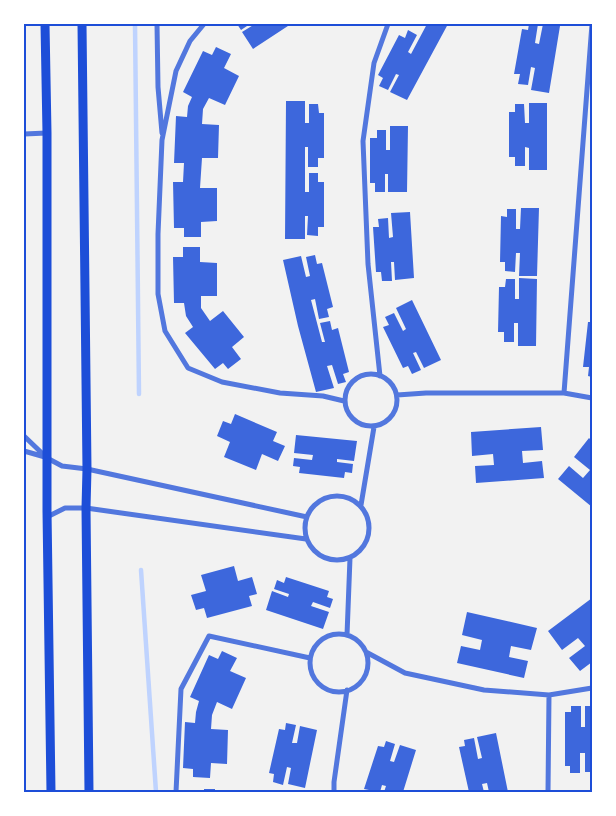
<svg xmlns="http://www.w3.org/2000/svg" width="616" height="816" font-family="Jost,sans-serif">
<rect width="100%" height="100%" fill="#f2f2f2"/>
<g fill="none" stroke-linecap="round" stroke-linejoin="round">
<path stroke="#bfd3fe" stroke-width="4.5" d="M135,24L139,394
M141,570L156,792"/>
</g>
<path fill="#3d67dc" d="M237,24H250L241,30Z
M255,24H291L253,49L242,32Z
M427,24H448L407,100L390,92L399,75L396,74L388,90L379,86L383,78L378,75L399,35L405,38L408,30L417,35L408,52L411,54Z
M529,24H538L535,43L539,44L543,24L560,26L549,93L531,90L535,68L531,67L528,85L518,84L520,74H514L522,29L528,30Z
M216,47L231,54L224,68L239,76L225,105L209,98L203,109L202,124L219,125L218,158H202L200,188H217V221L201,222V237H184V228H174L173,182H183L184,163H174L176,116L187,117L188,106L192,97L183,92L203,51L212,55Z
M286,101H305V123H309V104H318L319,113H324V158H318V167H308V147H305V192H309V173H318V182H324V227H318V236L307,235L308,216H305V239H285Z
M529,103H547V170H529V148L525,147V166H515V157H509V112H515V104H524L525,123H529Z
M390,126H408L407,192H388V174H385V192H375V183H370V138H377V130H386V150H390Z
M521,208H539L537,276H519L520,253H516L515,272L505,271V262H500L501,216L507,217V209H516V229H520Z
M410,212L414,278L395,280L394,262H391L392,281H382L381,272H376L373,227H379L378,219L388,218L389,238L393,237L391,213Z
M183,247H200V262L217,263V296H201V308L210,321L223,311L244,337L232,347L241,359L228,369L223,363L215,369L185,333L193,327L186,316L184,303H174L173,257H183Z
M315,255L317,264L322,263L333,307L327,309L329,317L319,319L315,299L311,300L322,342H325L320,323L330,321L332,330L338,328L349,372L343,374L346,382L338,384L332,365L327,366L334,388L316,392L298,326L283,260L301,256L306,277L310,276L306,257Z
M519,278L537,279L536,346H518V323H514V342H504V332H498L499,287H505L506,279H515V299H519Z
M412,300L441,360L424,368L416,352L413,353L421,370L412,374L408,366L403,368L383,327L389,325L385,317L394,313L403,331L406,329L396,308Z
M588,322H592V377L588,376L589,367H583Z
M235,414L277,432L273,441L285,446L278,461L262,454L256,470L224,457L230,442L217,436L223,421L231,424Z
M541,427L543,450L522,451L523,463L542,461L544,478L476,483L475,466L494,465L493,454L472,456L471,432Z
M296,435L357,441L354,461L337,459V462L353,464L352,473L345,472L344,478L299,473L300,467L293,466L294,458L312,460L313,455L294,453Z
M589,438L592,441V507L558,479L569,466L583,478L590,470L574,457Z
M234,566L238,581L252,577L257,594L249,596L252,606L207,618L204,608L196,610L191,595L206,591L201,575Z
M286,577L329,591L327,597L333,599L330,608L313,602L311,606L329,612L323,629L266,610L272,591L288,597L289,594L274,589L277,580L284,583Z
M592,598V662L580,671L569,658L585,646L578,638L562,650L548,631Z
M467,612L537,628L531,650L511,646L509,657L528,661L524,678L457,663L461,646L480,650L482,640L462,635Z
M222,651L237,658L230,671L246,678L232,709L217,702L212,715L211,729L228,730L227,764L211,763L210,778L193,777V769L183,768L185,722L195,723L196,712L199,701L190,697L209,655L218,659Z
M571,706H581V727H585V706H592V772H585V753H580V773H570V766H565V712H571Z
M286,723L296,725L292,743H297L300,726L317,730L305,788L288,784L291,768L287,767L283,785L273,782L274,774L269,773L279,729L285,730Z
M496,733L508,792H489L487,783L482,784L484,792H469L459,747L465,746L464,740L474,738L478,759L482,758L477,737Z
M386,741L395,744L390,761L394,762L400,745L416,750L403,792H384L386,786L382,785L380,792H369V790L364,789L378,746L384,747Z
M204,789H215V792H204Z
M183,790H200V792H183Z"/>
<g fill="none" stroke-linecap="round" stroke-linejoin="round">
<path stroke="#5277de" stroke-width="5" d="M157,24L158,87L162,133
M204,24L190,41L176,71L162,140L158,234V294L165,331L188,368L222,382L280,393L323,396L344,401
M592,24L564,393L592,398
M24,134L47,133
M345 400a26 26 0 1 1 52 0a26 26 0 1 1-52 0Z
M380,376L368,264L363,141L374,63L388,24
M397,395L426,393H564
M24,436L47,458L62,466L87,469L307,517
M24,451L45,457
M305 528a32 32 0 1 1 64 0a32 32 0 1 1-64 0Z
M361,505L374,427
M47,517L65,508H86L306,539
M310 663a29 29 0 1 1 58 0a29 29 0 1 1-58 0Z
M347,635L350,558
M366,652L405,673L484,690L549,695L592,688
M176,792L181,689L209,636L310,658
M334,792V782L347,690
M548,792L549,695"/>
<path stroke="#1d4ed8" stroke-width="9" d="M45,24L47,133V511L51,792
M82,24L87,469L86,508L89,792"/>
</g>
<rect width="616" height="816" fill="none" stroke="#ffffff" stroke-width="50"/>
<rect x="25" y="25" width="566" height="766" fill="none" stroke="#1d4ed8" stroke-width="2"/>
</svg>
